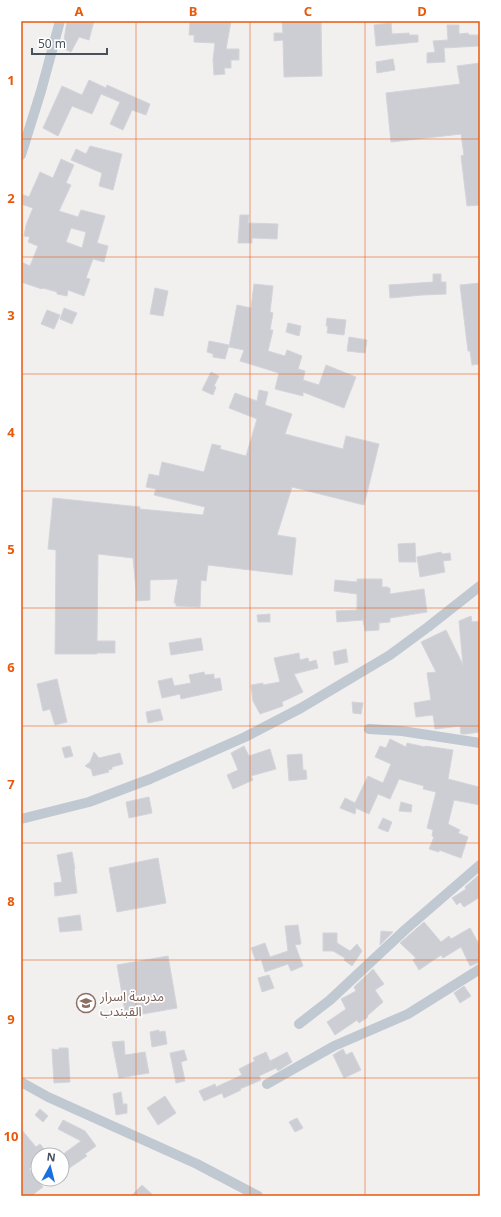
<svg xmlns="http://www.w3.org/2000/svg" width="501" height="1217" font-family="'Noto Sans','Noto Sans Arabic',sans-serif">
<rect width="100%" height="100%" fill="#f2efef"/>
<path fill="#ccced4" stroke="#d3d5db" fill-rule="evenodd" d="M67,21H94L89,40L79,37L71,52L60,47L64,40Z
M190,21L215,22V21H231L226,49H239V60H231V68H224L225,74L214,75L213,60L215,43L194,42V35H189Z
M282,21H321L322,76L284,77L283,40L274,41V33H283Z
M391,23L392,34L409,33V35H418V42L376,46L374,25Z
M447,25H459V34L468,33L469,35H478L479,46L444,48L445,62L427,63V53L435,52L433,41L448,40Z
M393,59L395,70L377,73L376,62Z
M480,63V205L467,206L461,156L464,155L461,134L391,142L386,93L460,84L457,66Z
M89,80L106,88L107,85L150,104L146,115L132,110L123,130L110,124L120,102L101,94L92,114L72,106L58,136L43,128L62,86L82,95Z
M90,146L122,154L113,190L99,186L102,173L71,160L76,149L86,154Z
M61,159L74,165L66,183L71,185L59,211L78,217L81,210L105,216L97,243L108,246L104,262L93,259L86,278L90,279L84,296L68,290L67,296L57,294V292L43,288L42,289L21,282V262L30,266L38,246L28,242L30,237L24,236L26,225L33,208L21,204V194L29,197L40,172L53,178ZM71,228L86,232L82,248L66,242Z
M240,215H249L248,223L278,224L277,239L252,238V243H238Z
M433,274H441V282H446V294L422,295L390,298L389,285L433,282Z
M480,283V364L472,365L470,351H468L460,285Z
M254,284L273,286L270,312L273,313L270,330H273L268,351L285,356L287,350L302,356L298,369L305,371L303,380L319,385L326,365L356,377L344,408L303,392V396L275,389L279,373L240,361L244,350L229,347L237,305L251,308Z
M155,288L168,291L163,316L150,314Z
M64,308L77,313L72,324L60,319Z
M47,310L60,315L54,329L41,324Z
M327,318L346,320L344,335L327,333L328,326H326Z
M288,323L301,326L299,336L286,332Z
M349,337L367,340L365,353L347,351Z
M209,341L229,345L225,359L213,357V354L207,352Z
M211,372L219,376L214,386L216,387L213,395L202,390Z
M259,390L268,392L265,405L292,414L285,434L343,449L346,436L379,444L364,505L292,487L277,535L296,538L292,575L208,565L206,581L201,580L200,607L176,606V603H174L178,579L150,580V600L136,601V589L133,558L98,554L97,641H115V653H97V654H55L56,550L48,549L53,498L140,507V509L203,515L205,507L154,495L156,489L146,487L149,474L159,476L162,462L204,472L212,444L221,446L220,449L246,456L257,419L229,408L235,393L257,401Z
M415,543L416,562H399L398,544Z
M441,552L442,554L450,553L451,560L443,561L445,572L420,577L417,557Z
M357,579H382V587H388V588H390V594L424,589L427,612L390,618V622L379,623V630L365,631L363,620L337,622L336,611L357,610V594L334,591L335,580L357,582Z
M270,614V622H258L257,615Z
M471,616L472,622L480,621V732L466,734H461L460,726L435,729L433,715L416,717L414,703L431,700L427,673L436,672L421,642L446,630L463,665L459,621Z
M201,638L203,650L171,655L169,643Z
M346,649L348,662L335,665L333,652Z
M299,653L300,660L308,658L309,662L316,660L318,668L294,674L303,692L282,702L283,706L260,714L253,701L251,685L263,683V685L280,682L274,658Z
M204,672L205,675L214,674V679L220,678L222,690L181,699L180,694L162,698L158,681L172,678L174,686L191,683L189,675Z
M57,679L67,722L55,725L50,709L43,711L37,684Z
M352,702L363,703L361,714L353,713Z
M160,709L163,720L148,723L146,712Z
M390,739L406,747L407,743L425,747V746L453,750L448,779L479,787L478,791H480V805L454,800L448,824L460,830L458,833L468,837L461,858L439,850V852L429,849L434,837L432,836L433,830L427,828L436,792L423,789L424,786L399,779L390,799L378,794L369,814L356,808L355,814L340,808L345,798L355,803L368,776L383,783L391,764L375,757L380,746L386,748Z
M70,746L73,756L65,758L62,748Z
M244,746L249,756L270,749L276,769L251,776L253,780L233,789L227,775L238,770L231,753Z
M94,752L99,758L120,753L123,764L112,767V769L108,770L109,772L93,776L91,769L85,766L90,762Z
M302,754L303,770H306L307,779L289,781L287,755Z
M149,797L152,813L129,818L126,802Z
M401,802L412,805L411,812L399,811Z
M383,818L392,822L388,832L378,828Z
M72,852L75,869H74L77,893L55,896L54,883L62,882L57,855Z
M158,858L166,903L117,912L109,868Z
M480,874V897L464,907L460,902L457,905L452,898L466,889L465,887Z
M80,915L82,930L60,932L58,918Z
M424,922L441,942L449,936L451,939L470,928L480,946V962L470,966L461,947L443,958L441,955L419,970L413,960L416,958L400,943Z
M298,925L301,944L295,945L303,966L291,971L288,964L265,972L261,959L256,961L251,948L265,943L270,957L288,951L285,926Z
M381,931L393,932L380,945Z
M323,933H337V943L350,951L357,944L362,951L352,966L344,960L345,958L333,951H323Z
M168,956L177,1008L126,1017L117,965Z
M373,969L384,984L375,990L383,1002L367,1016L368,1017L359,1023L357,1020L335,1035L327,1022L346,1009L341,999L356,991L354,987Z
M269,975L274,988L262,992L258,978Z
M464,986L471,996L460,1003L454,993Z
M159,1030V1032L165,1031L167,1044L152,1047L150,1032Z
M124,1041L125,1055L145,1052L149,1073L119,1078L112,1042Z
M59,1048H68L70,1082L54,1083L52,1049L59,1050Z
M343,1049L346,1055L352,1052L361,1070L344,1078L333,1055Z
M184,1050L187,1060L181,1062L185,1081L176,1083L170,1053Z
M266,1052L270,1061L287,1052L292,1062L278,1071L276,1068L259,1076L261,1080L240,1089L241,1090L224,1098L222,1093L204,1101L199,1091L215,1084L216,1087L242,1075L239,1069L255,1061L253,1058Z
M121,1092L123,1104H127V1113L116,1115L113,1094Z
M165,1096L176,1113L158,1125L147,1108Z
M40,1109L48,1116L43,1122L35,1115Z
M297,1118L303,1128L295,1132L289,1122Z
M63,1120L85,1131L96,1146L85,1154L87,1156L62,1173V1155L81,1141L58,1129Z
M21,1129L36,1147L40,1144L49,1155H38V1161L29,1169L43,1187L31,1196H21Z
M142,1185L154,1196H131Z"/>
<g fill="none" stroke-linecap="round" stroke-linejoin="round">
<path stroke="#c0c9d1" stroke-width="10" d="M21,155L41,91L60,21
M369,729L402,731L480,743
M21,819L89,802L150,779L245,737L301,708L390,655L428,627L480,586
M299,1024L330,1000L406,929L480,865
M21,1082L48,1097L197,1164L258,1196
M267,1084L334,1046L408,1014L480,969"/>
</g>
<path fill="none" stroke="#e8590c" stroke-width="1" stroke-opacity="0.55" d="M136,21V1196M250,21V1196M365,21V1196M21,139H480M21,257H480M21,374H480M21,491H480M21,608H480M21,726H480M21,843H480M21,960H480M21,1078H480"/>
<defs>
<symbol id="school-ring" viewBox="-11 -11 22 22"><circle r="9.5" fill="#fff" stroke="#8d6e63" stroke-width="1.5"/><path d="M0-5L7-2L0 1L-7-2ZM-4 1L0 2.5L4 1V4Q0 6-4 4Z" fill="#8d6e63"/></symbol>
</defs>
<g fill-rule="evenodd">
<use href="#school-ring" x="75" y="992" width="22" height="22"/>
</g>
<g text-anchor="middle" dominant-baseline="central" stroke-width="3.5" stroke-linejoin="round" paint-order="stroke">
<g font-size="13" fill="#785e54" stroke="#fff" text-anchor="start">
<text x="100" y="996">مدرسة اسرار<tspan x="100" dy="15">القبندب</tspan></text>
</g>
</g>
<rect width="501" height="1217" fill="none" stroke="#ffffff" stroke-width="44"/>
<g transform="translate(50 1167) rotate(7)"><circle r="19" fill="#ffffff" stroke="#b5babe"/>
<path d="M0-3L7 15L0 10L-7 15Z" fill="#1b6fdf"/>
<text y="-6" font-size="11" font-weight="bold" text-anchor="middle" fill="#47525c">N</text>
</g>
<path d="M32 48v6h75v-6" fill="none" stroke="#47525c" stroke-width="2"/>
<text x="38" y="48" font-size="12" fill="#47525c" stroke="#ffffff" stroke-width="3" paint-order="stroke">50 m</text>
<rect x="22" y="22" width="457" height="1173" fill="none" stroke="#e8590c" stroke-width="1.5"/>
<g font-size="13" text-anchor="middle" font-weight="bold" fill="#e8590c">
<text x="79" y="16">A</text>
<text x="193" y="16">B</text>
<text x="308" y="16">C</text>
<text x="422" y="16">D</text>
<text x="11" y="85">1</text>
<text x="11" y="203">2</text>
<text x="11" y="320">3</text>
<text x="11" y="437">4</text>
<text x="11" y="554">5</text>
<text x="11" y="672">6</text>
<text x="11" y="789">7</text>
<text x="11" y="906">8</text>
<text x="11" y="1024">9</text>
<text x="11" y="1141">10</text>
</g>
</svg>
